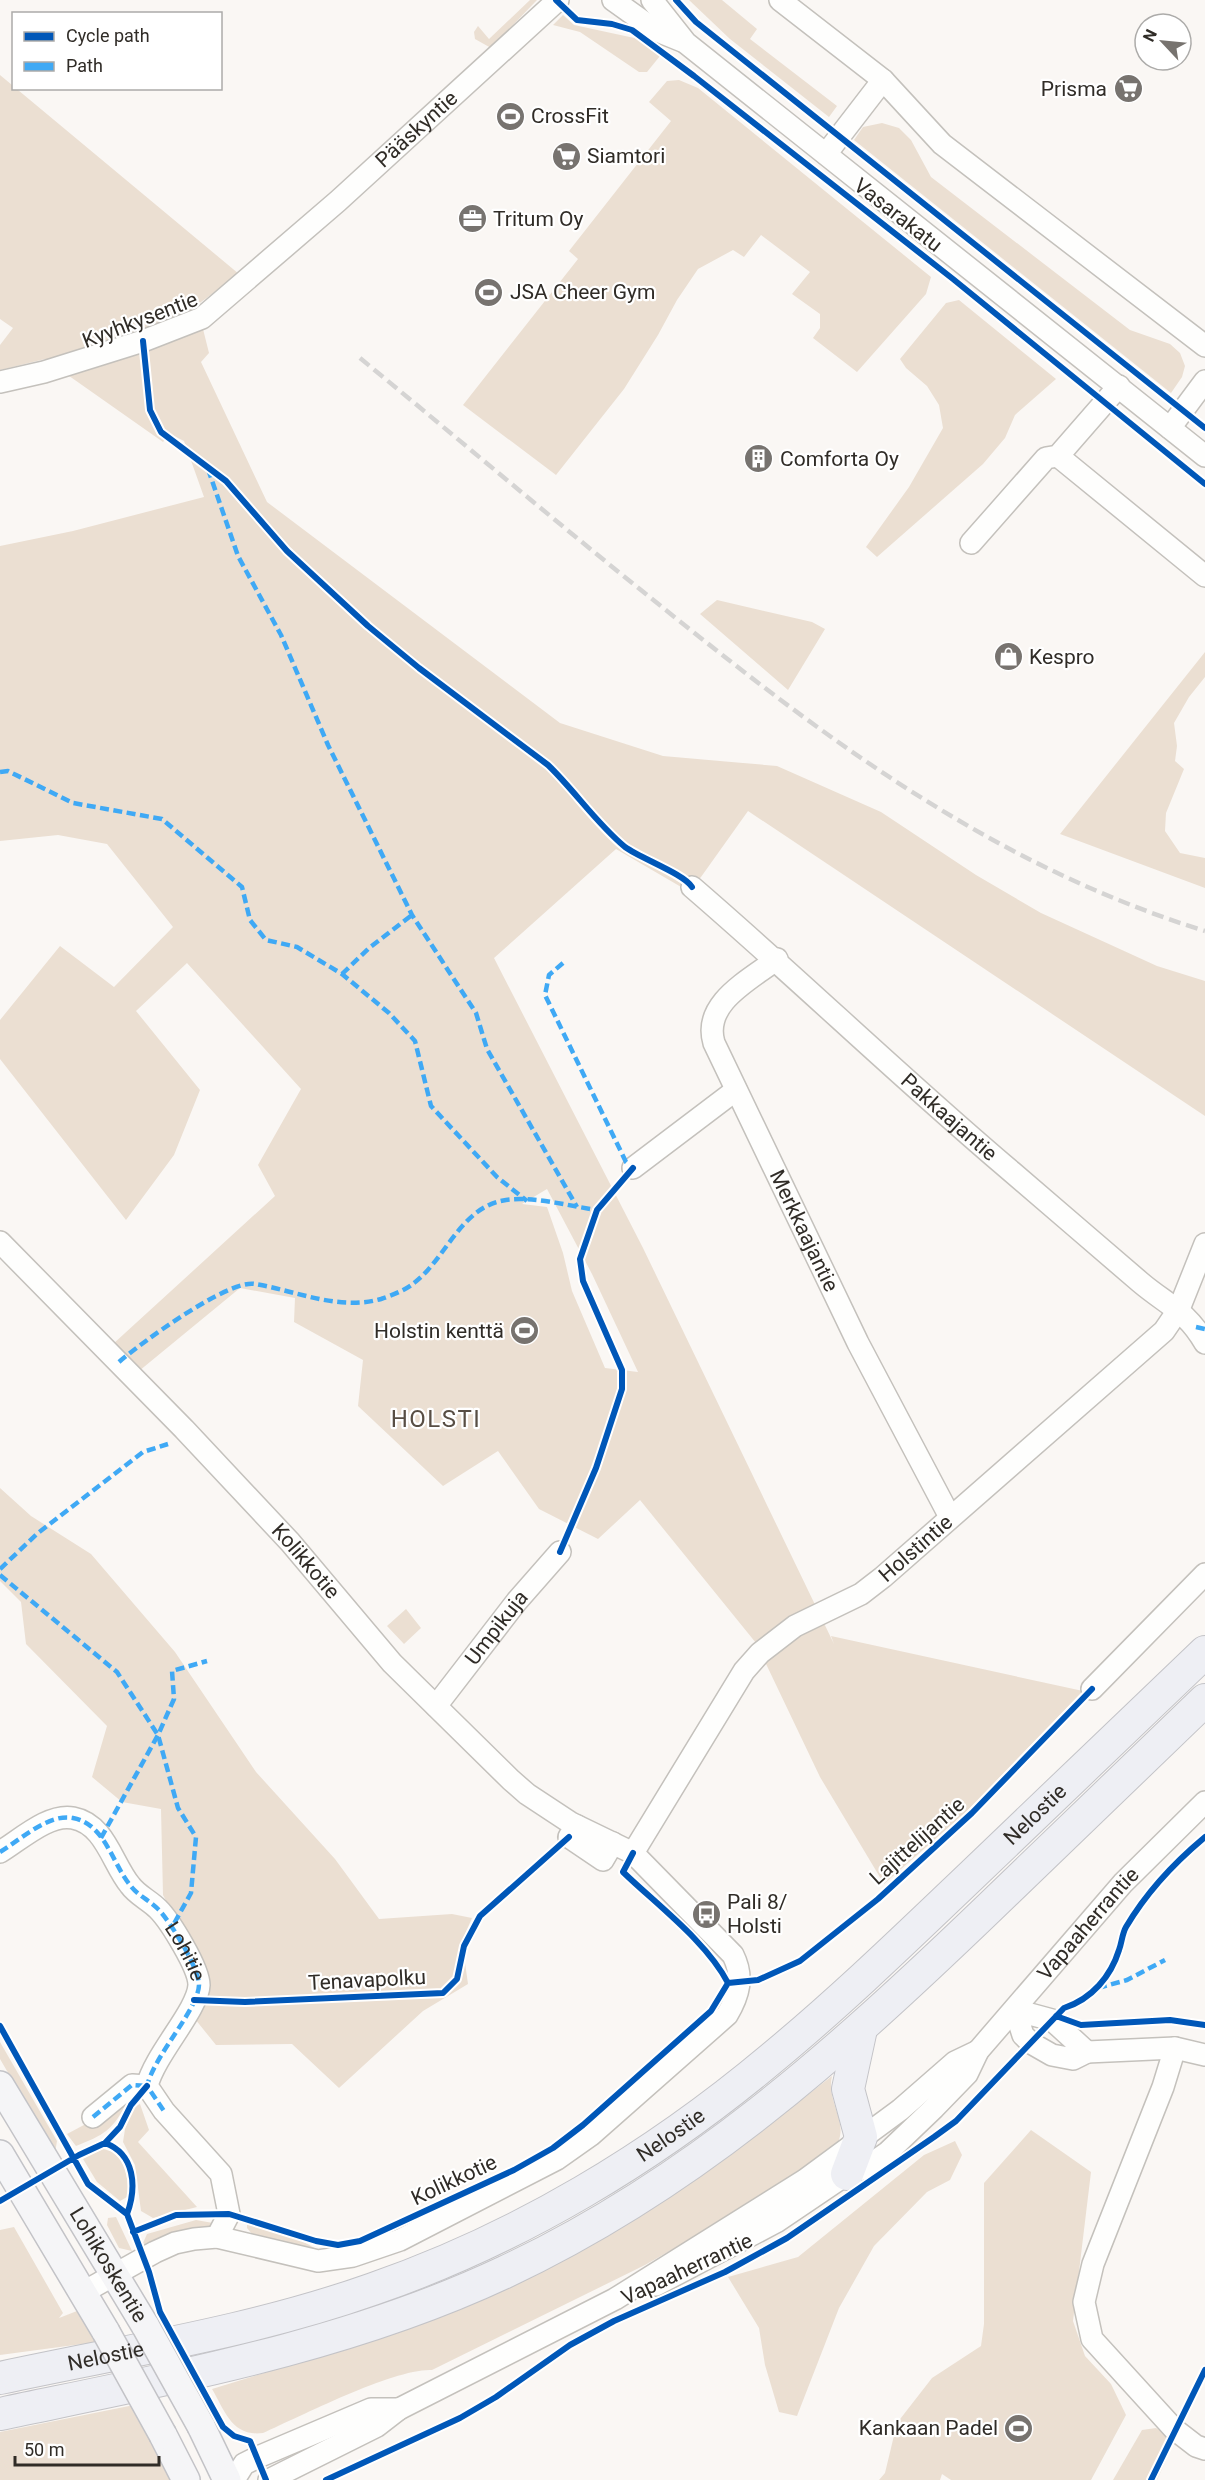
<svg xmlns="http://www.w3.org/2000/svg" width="1205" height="2480" font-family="Roboto,sans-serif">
<rect width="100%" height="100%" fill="#faf7f4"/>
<path fill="#ebdfd2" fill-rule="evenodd" d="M530,0H537L491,48L475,39L474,32L478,26L489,39Z
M689,0H722L757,29L750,39L837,106L829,117L730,39Z
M563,15L574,25L639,39L660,56L647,72H639L580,32L553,25Z
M0,75L239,274L197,305L209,353L201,362L267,502L560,723L663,756L777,766L881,812L976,875L1041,913L1157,966L1205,981V1116L748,811L701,877L688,891L616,849L494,958L643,1248L834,1644L831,1636L1083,1691L967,1811L884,1884L820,1777L756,1643L640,1500L598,1539L539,1509L498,1451L443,1486L358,1406L363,1360L294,1322L295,1298L240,1288L139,1371L113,1344L275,1196L258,1165L301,1089L187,963L136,1011L200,1090L174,1155L126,1220L0,1059V1020L60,946L114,987L173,927L107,844L58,835L0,841V546L73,531L204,497L184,441L170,434L163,442L45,359L0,370V345L13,328L0,319ZM547,1189L592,1274L638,1372L605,1368L572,1291L563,1253L547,1207L522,1204Z
M679,80L698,88L931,277L926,294L857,372L813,338L820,328V314L792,294L810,272L761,235L744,257L733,250L698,269L677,300L658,335L624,389L556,475L463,405L578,259L569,251L671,121L649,102L667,81Z
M882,123L899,128L911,140L931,177L1130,330L1170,344L1180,353L1185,366L1182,377L1171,393L854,140L863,127Z
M959,300L1056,379L1015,415L1005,438L983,464L877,557L866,547L909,487L943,428L939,405L927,386L906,368L900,359L946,303Z
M717,600L812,622L825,629L788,690L700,614Z
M1205,652V677L1189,697L1174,723L1177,746L1175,761L1184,769L1166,813L1165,831L1180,853L1205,858V888L1060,834Z
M0,1488L31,1516L91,1554L175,1652L256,1772L335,1859L379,1919L452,1914L472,1918L462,1941L468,1984L423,2011L339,2088L292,2044L216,2045L195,2019L199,1961L163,1895L161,1809L122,1802L92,1777L107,1726L26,1644L21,1602L0,1581Z
M406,1609L421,1628L404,1644L387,1626Z
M0,2042L57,2141L55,2153L0,2059Z
M832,2076C825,2105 856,2128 830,2153L722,2221L645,2265L432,2370C395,2368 301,2416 263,2433C232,2437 225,2411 212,2389L401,2331L510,2286L601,2240L673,2194L739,2148Z
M127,2102C113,2130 104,2135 76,2146L67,2134Z
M140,2104L149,2130L138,2142L197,2207L153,2218L141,2211L135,2165L123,2142L125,2129L134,2107Z
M1031,2130L1091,2172L1073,2321L1085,2356L1111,2384L1126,2415L1091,2480H951L942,2474L940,2480H879L885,2473L897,2423L932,2378L981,2346L984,2324V2183Z
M955,2141L962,2155L950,2180L927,2192L874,2246L839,2308L797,2416L779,2412L765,2365L759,2328L728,2277L798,2257L924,2155Z
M103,2149L117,2153C125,2166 130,2182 127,2197L120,2201L97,2182L83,2159Z
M116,2217L132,2251L119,2248L107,2225L108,2218Z
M196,2220L213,2223L207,2229L146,2246L143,2243L147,2234Z
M251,2223L300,2240L320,2251L252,2234L247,2228V2224Z
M14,2227L63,2313L59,2318L77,2311L97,2342L0,2355V2230Z
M134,2405L170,2480H0V2432Z
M1156,2428L1167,2435L1173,2445L1157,2480H1113L1142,2430Z"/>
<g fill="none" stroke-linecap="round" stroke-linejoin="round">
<defs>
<g id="minor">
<path d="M613,0L655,30L682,41"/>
<path d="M652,0L686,43L1205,456"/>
<path d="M780,0L883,80L942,144L1205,346"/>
<path d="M826,154L883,80"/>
<path id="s1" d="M0,382L44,372L143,341L202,318L338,201L558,0"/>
<path d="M1170,428L1205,381"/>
<path d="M1058,456L1205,576"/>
<path d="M971,543L1046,458L1058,456L1119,386"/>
<path id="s2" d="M692,887C800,980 903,1080 1012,1172C1055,1209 1097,1245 1140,1282C1167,1305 1186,1310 1205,1343"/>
<path id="s3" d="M777,959C750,980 702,1003 714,1043L858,1343L950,1517"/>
<path d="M633,1168L736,1090"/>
<path id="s4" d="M0,1242L184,1429L290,1542L392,1663L511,1780L527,1794L571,1823L633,1853L733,1955C744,1977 739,1995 727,2015L591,2135L557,2159L400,2240L353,2256L318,2261L217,2237L194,2239L175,2243L155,2252L82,2293"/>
<path d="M1092,1689L1205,1574"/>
<path id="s5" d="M436,1706L517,1601L560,1552"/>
<path d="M577,1826L569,1837L603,1860L613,1843"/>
<path d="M0,1852C20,1840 49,1813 73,1818C105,1824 112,1863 130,1885C137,1895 149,1900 158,1909C170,1921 199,1968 199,1985C198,2010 155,2054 147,2086L164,2111L221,2174L229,2214L217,2237"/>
<path id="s6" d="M633,1853L744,1671L760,1653L795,1626L861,1594L883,1577L1164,1331L1179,1309L1205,1244"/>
<path d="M1015,2010L1052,2020L1087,2052L1073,2059L1052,2055L1031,2043L1023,2035Z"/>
<path d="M1175,2048L1163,2087L1093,2264L1084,2302L1092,2339L1174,2429L1196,2446L1205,2449"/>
<path d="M1087,2052L1175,2048L1205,2055"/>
<path d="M93,2117L132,2085L147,2086"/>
<path id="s7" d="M656,2285L776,2222L847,2174L865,2168L888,2152L934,2108L967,2074L978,2051L1123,1883L1205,1802"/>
<path d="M234,2480L244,2464L258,2457L371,2409H399"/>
<path d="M269,2480L377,2426L399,2409L615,2299L805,2180L900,2110L955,2062L978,2051"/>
</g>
<g id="major">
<path id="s8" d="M0,2085L146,2327"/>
<path d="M0,2154L106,2332"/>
<path d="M201,2426L227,2480"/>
<path d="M163,2435L186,2480"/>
</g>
<g id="highway">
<path d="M847,2174L861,2137L848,2089L861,2029"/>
<path id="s9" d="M0,2378C125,2351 252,2332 373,2289C518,2239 654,2157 772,2058C841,2001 905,1939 970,1877C1048,1802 1127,1727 1205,1652"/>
<path d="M0,2414C171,2378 346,2347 505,2272C694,2183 838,2053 987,1910C1060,1840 1132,1770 1205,1700"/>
</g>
</defs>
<use href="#minor" stroke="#c4c1bc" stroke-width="24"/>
<use href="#major" stroke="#c3c3c7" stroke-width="30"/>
<use href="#highway" stroke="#c3c3c7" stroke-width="34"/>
<use href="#minor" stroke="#fefefd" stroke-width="21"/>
<use href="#major" stroke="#f5f5f7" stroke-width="27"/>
<use href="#highway" stroke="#eeeff4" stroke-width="32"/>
<path stroke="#d5d4d3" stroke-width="4.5" stroke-dasharray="12 6" stroke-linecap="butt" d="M360,358C462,442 563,528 667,611C835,746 996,866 1205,931"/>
<defs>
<path id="major-bridge" d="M146,2327L201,2426
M106,2332L163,2435"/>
</defs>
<use href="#major-bridge" stroke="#c3c3c7" stroke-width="30" stroke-linecap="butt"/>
<use href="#major-bridge" stroke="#f5f5f7" stroke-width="27"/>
<g stroke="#3fa9f5" stroke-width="4.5" stroke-dasharray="9 4.5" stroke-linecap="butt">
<path d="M208,469L238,556L281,635L328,745L412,915L476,1013L487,1049L577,1207"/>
<path d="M0,772L8,771L73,803L162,819L242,887L250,920L266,940L297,947L342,974L389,1013L415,1041L431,1106L497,1177L527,1201"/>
<path d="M563,963L549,975L545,995L626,1162L633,1168"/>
<path d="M342,974L369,948L412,915"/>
<path d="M1196,1327L1205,1329"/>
<path d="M119,1362C141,1343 228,1279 255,1284C297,1291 338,1311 381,1299C390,1296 406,1290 414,1283C446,1259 461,1206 506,1200C534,1196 569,1206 597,1210"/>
<path d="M0,1569L38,1533L143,1452L168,1444"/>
<path d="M0,1575L117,1672L158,1735L178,1808L196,1837L191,1893L171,1929"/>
<path d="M101,1838L158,1735L174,1699L172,1671L207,1661"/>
<path id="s10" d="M0,1852C20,1840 49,1813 73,1818C105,1824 112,1863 130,1885C137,1895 149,1900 158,1909C170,1921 199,1968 199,1985C198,2010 155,2054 147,2086L164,2111"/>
<path d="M1098,1988L1127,1980L1165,1960"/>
<path d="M93,2117L132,2085L147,2086"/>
</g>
<defs>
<path id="cycleway" d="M556,0L577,20L612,24L632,30L694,76L953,279L1205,484
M676,0L696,22L1205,428
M143,341L150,410L161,432L226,481L287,551L368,626L419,668L548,765C575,791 596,823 625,847C642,859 684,874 692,887
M560,1552L596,1468L622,1389V1370L583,1281L580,1259L597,1210L633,1168
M633,1853L623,1872C656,1904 707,1942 728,1983
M194,2000L245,2002L443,1993L457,1979L464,1946L480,1916L569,1837
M1056,2016L1081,2025L1170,2020L1205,2025
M0,2026L88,2184L127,2214L149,2272L160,2312L223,2427L234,2436L250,2441L266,2480
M105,2143C135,2154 137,2187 127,2214
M0,2201L79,2155L105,2143L120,2127L131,2105L147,2086
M133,2232L176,2215L229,2214L316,2241L338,2245L360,2241L514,2170L553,2148L583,2125L711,2011L728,1983L758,1980L800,1961L878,1899L972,1813L1092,1689
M326,2480L460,2418L496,2397L570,2345L614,2321L725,2272L787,2238L934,2137L956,2121L1064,2008C1092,1999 1111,1976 1119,1950C1122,1942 1122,1934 1126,1927C1146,1893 1175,1862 1205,1837
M1151,2480L1205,2370"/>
</defs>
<use href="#cycleway" stroke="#fff" stroke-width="10"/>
<use href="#cycleway" stroke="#0057b8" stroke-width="6"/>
</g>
<defs>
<symbol id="supermarket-disc" viewBox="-11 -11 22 22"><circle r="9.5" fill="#77736f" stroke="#fff"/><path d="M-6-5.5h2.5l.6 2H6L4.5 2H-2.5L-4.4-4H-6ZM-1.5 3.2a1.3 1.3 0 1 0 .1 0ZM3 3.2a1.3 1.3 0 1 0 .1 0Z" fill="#fff"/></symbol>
<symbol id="stadium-disc" viewBox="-11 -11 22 22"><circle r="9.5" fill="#77736f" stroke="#fff"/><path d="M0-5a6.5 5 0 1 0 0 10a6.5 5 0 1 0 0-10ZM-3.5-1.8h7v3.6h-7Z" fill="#fff"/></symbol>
<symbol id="office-disc" viewBox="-11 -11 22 22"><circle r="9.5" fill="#77736f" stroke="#fff"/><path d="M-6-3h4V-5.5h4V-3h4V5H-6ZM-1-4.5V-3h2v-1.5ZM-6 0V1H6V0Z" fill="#fff"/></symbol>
<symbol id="building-disc" viewBox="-11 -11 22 22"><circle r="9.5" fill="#77736f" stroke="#fff"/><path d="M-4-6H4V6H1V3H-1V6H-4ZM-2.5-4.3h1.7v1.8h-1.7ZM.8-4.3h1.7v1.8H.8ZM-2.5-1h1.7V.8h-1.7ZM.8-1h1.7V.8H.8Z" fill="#fff"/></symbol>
<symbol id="shop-disc" viewBox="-11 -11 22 22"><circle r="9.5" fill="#77736f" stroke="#fff"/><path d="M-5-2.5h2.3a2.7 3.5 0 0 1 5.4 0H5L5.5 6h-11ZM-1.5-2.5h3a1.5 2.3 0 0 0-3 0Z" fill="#fff"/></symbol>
<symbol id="bus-disc" viewBox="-11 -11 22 22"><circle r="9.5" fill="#77736f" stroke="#fff"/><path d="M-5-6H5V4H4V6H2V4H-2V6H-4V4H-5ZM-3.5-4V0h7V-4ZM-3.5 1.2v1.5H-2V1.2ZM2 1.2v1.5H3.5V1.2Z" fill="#fff"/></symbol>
</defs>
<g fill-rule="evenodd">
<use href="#supermarket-disc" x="1112" y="72" width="33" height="33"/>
<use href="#stadium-disc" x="494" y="100" width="33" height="33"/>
<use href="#supermarket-disc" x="550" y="140" width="33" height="33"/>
<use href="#office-disc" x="456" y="202" width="33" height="33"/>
<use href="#stadium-disc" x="472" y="276" width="33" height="33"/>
<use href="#building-disc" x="742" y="442" width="33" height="33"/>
<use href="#shop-disc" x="992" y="640" width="33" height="33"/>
<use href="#stadium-disc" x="508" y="1314" width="33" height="33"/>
<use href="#bus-disc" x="690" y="1898" width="33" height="33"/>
<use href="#stadium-disc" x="1002" y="2412" width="33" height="33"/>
</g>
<g text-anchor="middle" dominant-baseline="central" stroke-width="4.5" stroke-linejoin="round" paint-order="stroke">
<g font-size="21" fill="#302c27" stroke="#fff" text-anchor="start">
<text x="1107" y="89" text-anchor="end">Prisma</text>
<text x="531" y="116">CrossFit</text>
<text x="587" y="156">Siamtori</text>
<text x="493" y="219">Tritum Oy</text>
<text x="510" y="292">JSA Cheer Gym</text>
<text x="780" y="459">Comforta Oy</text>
<text x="1029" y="657">Kespro</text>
<text x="504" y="1331" text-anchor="end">Holstin kenttä</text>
<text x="727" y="1902">Pali 8/<tspan x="727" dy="24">Holsti</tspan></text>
<text x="998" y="2428" text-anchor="end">Kankaan Padel</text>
</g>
<g font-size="21" fill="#302c27" stroke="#fff">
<text stroke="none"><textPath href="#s1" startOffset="498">Pääskyntie</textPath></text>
<text transform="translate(898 215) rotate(38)">Vasarakatu</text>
<text transform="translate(140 320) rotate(-21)">Kyyhkysentie</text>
<text stroke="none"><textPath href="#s2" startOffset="345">Pakkaajantie</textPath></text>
<text stroke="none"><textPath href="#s3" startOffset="321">Merkkaajantie</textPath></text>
<text stroke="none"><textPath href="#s6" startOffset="426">Holstintie</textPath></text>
<text stroke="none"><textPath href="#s4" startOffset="442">Kolikkotie</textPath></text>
<text stroke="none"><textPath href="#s5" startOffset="99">Umpikuja</textPath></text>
<text stroke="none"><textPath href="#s9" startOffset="1206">Nelostie</textPath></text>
<text transform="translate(917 1841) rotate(-42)">Lajittelijantie</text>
<text stroke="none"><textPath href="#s7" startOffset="573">Vapaaherrantie</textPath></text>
<text stroke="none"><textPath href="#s10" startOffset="261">Lohitie</textPath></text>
<text transform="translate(367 1980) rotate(-3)">Tenavapolku</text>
<text stroke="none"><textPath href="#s9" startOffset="720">Nelostie</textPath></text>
<text transform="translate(454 2180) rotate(-25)">Kolikkotie</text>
<text stroke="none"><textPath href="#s8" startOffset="210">Lohikoskentie</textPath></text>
<text transform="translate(687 2269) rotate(-25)">Vapaaherrantie</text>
<text stroke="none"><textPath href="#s9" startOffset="108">Nelostie</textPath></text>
</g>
<g font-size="24" letter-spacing="1.5" fill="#584e44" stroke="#fff">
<text x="436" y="1419">HOLSTI</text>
</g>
</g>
<rect x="12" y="12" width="210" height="78" fill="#ffffff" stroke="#acaba9" stroke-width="1.5"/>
<rect x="24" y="32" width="30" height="9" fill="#0057b8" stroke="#acaba9" stroke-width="1.5"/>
<text x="66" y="42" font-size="18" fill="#302c27">Cycle path</text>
<rect x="24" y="62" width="30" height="9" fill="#3fa9f5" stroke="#acaba9" stroke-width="1.5"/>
<text x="66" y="72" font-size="18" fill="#302c27">Path</text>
<g transform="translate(1163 42) rotate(296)"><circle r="28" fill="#ffffff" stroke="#acaba9" stroke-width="1.5"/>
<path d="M0-4.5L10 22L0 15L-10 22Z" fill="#77736f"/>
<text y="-9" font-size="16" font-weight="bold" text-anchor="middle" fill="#302c27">N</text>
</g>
<path d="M15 2456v9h144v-9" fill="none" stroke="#302c27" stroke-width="3"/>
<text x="24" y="2456" font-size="18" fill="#302c27" stroke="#ffffff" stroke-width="4.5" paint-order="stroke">50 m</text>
</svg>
